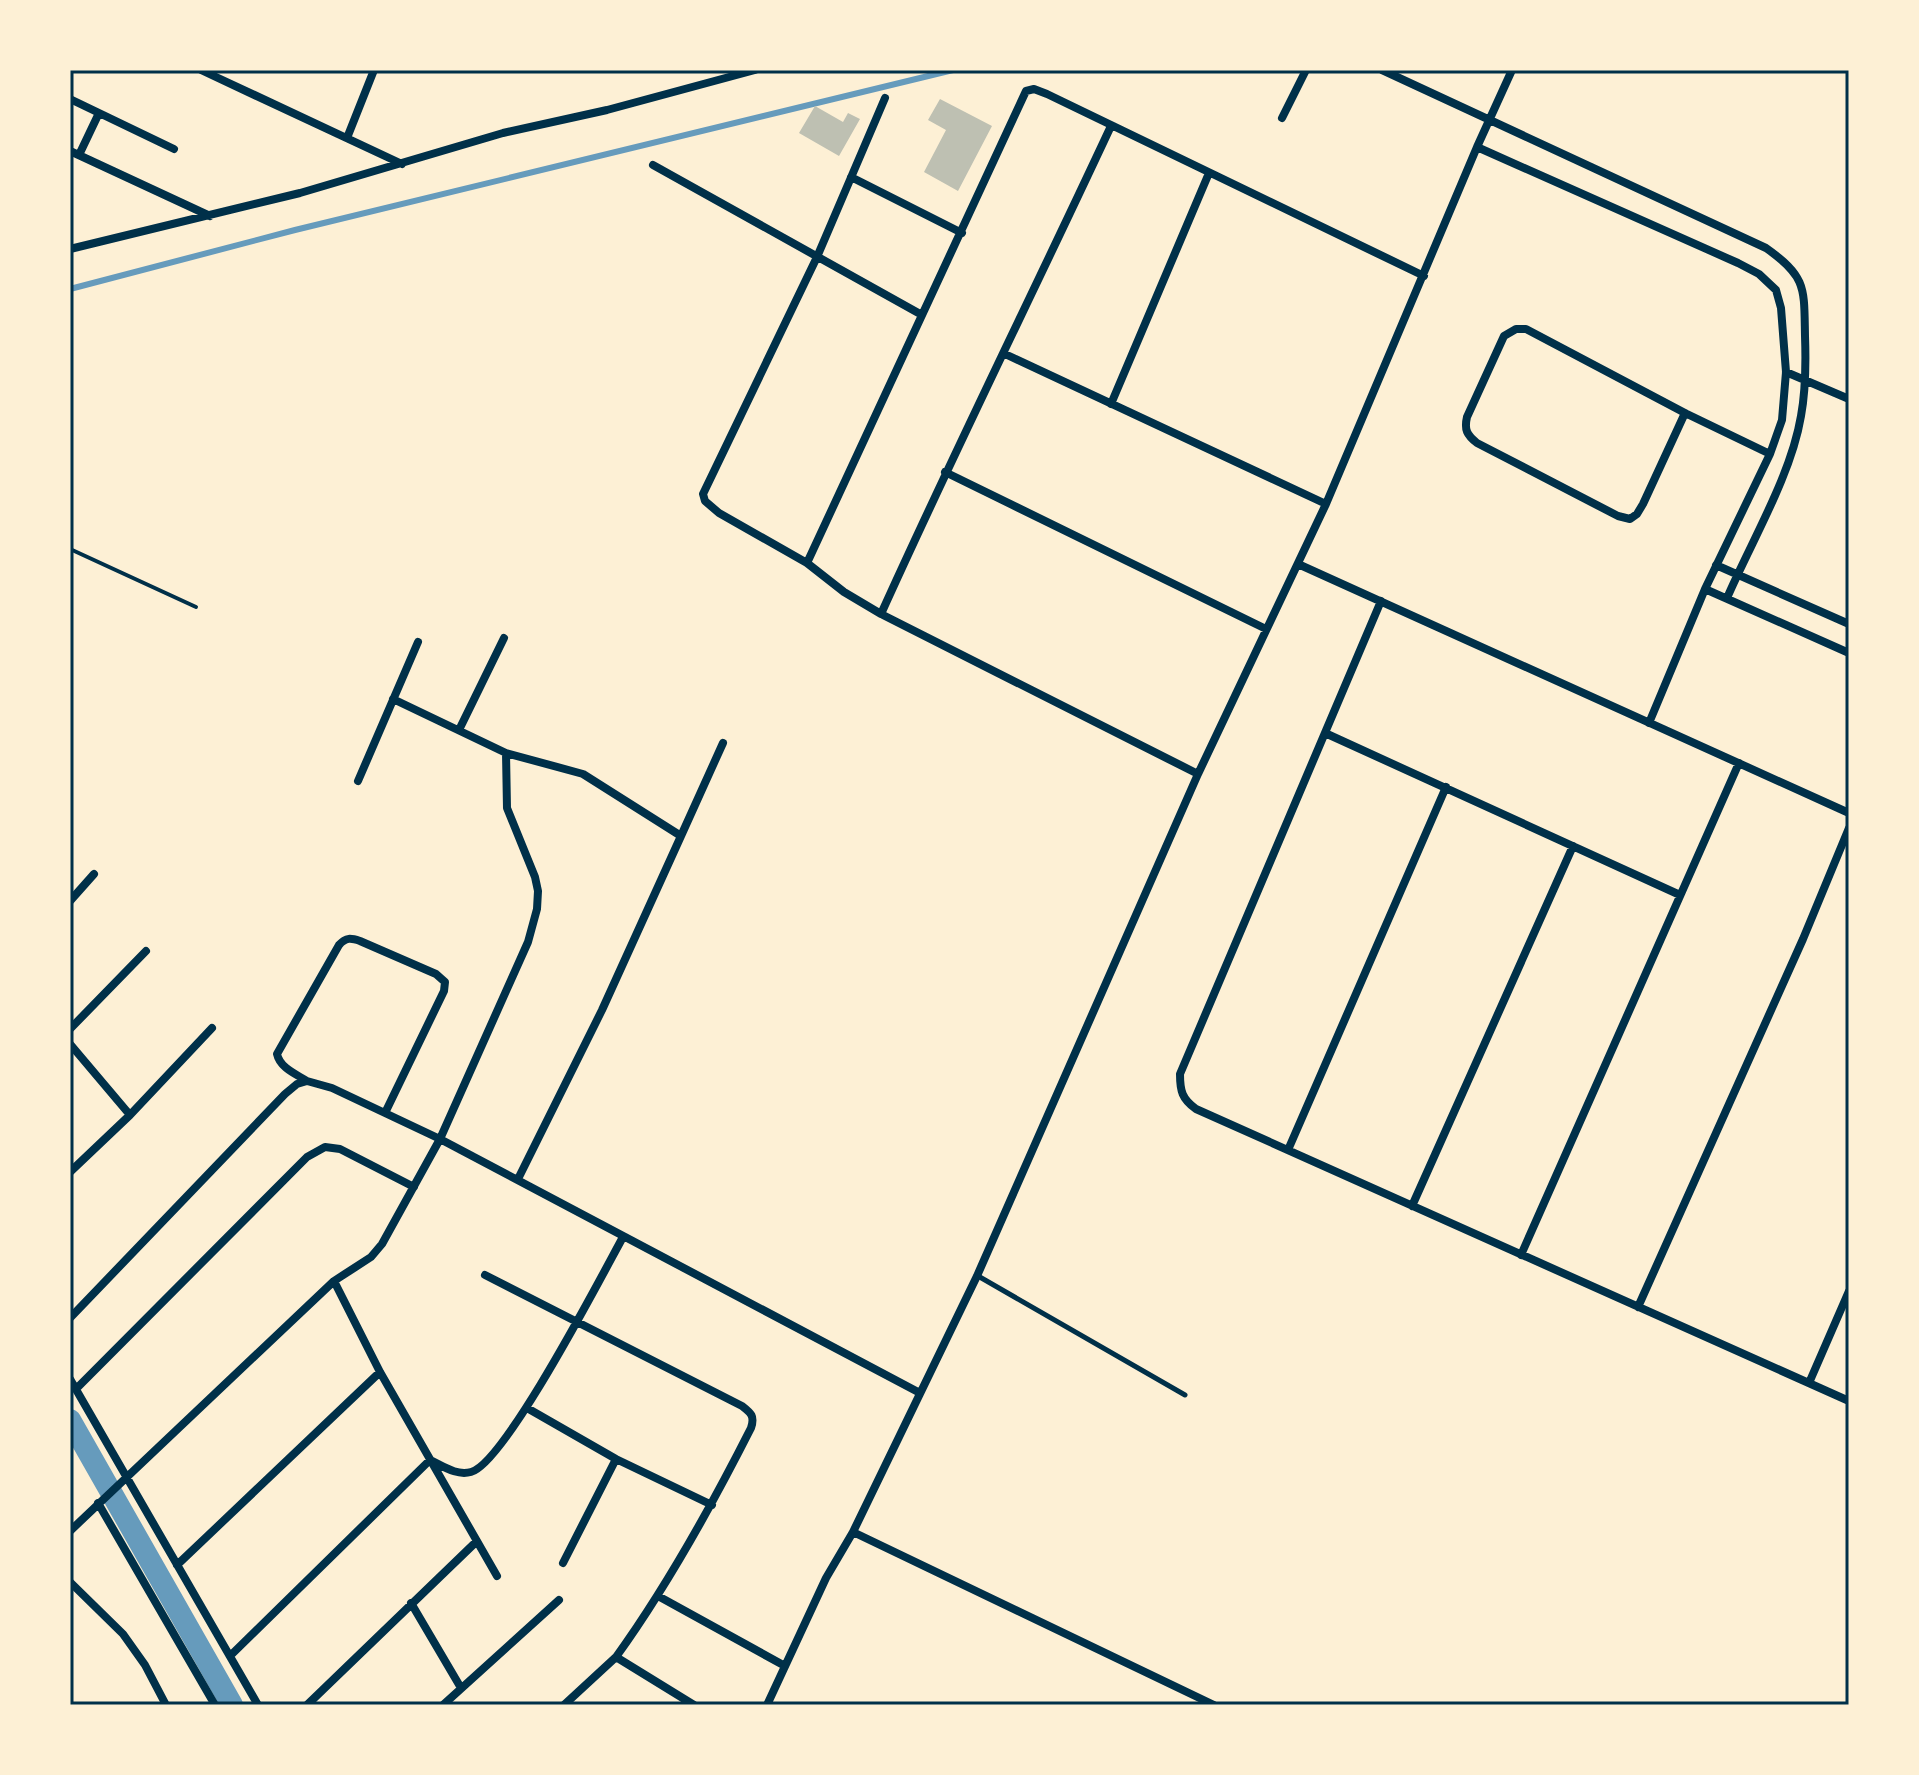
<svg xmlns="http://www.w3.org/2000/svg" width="1919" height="1775" font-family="'Source Serif 4',serif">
<rect width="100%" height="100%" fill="#fdf0d5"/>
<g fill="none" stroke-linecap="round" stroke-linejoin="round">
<path stroke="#669bbc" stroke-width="6" d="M70,289L295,230L953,70"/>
<path stroke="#669bbc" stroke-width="22" d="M70,1420L232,1705"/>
</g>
<path fill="#bec0b2" d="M940,99L992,126L958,191L924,172L946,130L928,120Z
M815,106L843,122L848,113L860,119L839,156L799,133Z"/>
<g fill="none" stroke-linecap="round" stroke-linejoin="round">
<path stroke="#003049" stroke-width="4" d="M70,549L196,607"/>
<path stroke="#003049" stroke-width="5" d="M978,1276L1185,1395"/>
<path stroke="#003049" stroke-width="8" d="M201,70L402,164
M1382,70L1766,248C1807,277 1804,288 1805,336C1806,364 1806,389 1801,416C1791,476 1751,542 1727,598
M70,99L174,149
M1282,118L1306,70
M1111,126C1035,289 955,450 881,614L1198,774
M347,138L374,70
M1477,147L1738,263L1759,274L1776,290L1781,308L1786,372L1782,420L1770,454L1705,589L1849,653
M70,151L210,216
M79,155L99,113
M653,165L922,315
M851,177L962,233
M70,249L300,193L503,133L607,110L755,70
M1005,354L1326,504
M1786,372L1849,399
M1111,404L1209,173
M1685,413L1643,504L1637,514L1630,519L1618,516L1477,443C1467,435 1464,430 1467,417L1504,336L1516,329H1526L1685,413L1770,454
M945,472L1266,629
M807,563L1026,91L1034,89L1047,94L1424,276
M1298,564L1849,813
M1716,565L1849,624
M1381,601L1180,1074C1180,1091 1182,1099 1196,1109L1849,1401
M881,614L844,592L807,563L719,513L705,501L703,494L817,257L885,98
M1649,723L1705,589
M459,730L504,638
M1325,733L1680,895
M506,753L583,774L681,836L602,1010L518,1179
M358,781L418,642
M681,836L723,743
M70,901L94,874
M70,1029L146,951
M70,1044L130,1115
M307,1081C296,1074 280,1068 277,1054L339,945C346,937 351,938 360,941L436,974L445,982L444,991L385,1113
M1288,1150L1446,787
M70,1172L130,1115L212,1028
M1412,1206L1573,846
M1521,1255L1739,763
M485,1275L742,1406C751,1413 755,1416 751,1428C711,1507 668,1585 616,1657L694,1705
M334,1281L380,1372L497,1576
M1638,1307L1803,939L1849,828
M70,1318L285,1094L297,1084L307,1081L332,1088L440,1139L920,1393
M70,1379L258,1705
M1809,1383L1849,1291
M76,1389L307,1157L325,1147L340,1149L414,1187
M527,1408L616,1459L712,1505
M98,1503L215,1705
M70,1531L334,1281L371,1257L382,1244L440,1139L528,942L537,909L538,891L535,877L507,808L506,753L393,699
M853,1532L1214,1705
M563,1563L616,1459
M177,1565L380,1372
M70,1582L123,1634L145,1665L166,1705
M658,1596L785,1666
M411,1603L461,1688
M230,1656L430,1460C443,1466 456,1476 471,1472C505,1463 601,1277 623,1237
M307,1705L477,1541
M443,1705L559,1600
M564,1705L616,1657
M767,1705L826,1578L853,1532L977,1276L1198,774L1326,504L1477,147L1512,70"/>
</g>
<rect width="1919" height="1775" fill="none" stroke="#fdf0d5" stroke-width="144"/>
<rect x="72" y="72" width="1775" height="1631" fill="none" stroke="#003049" stroke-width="3"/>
</svg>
